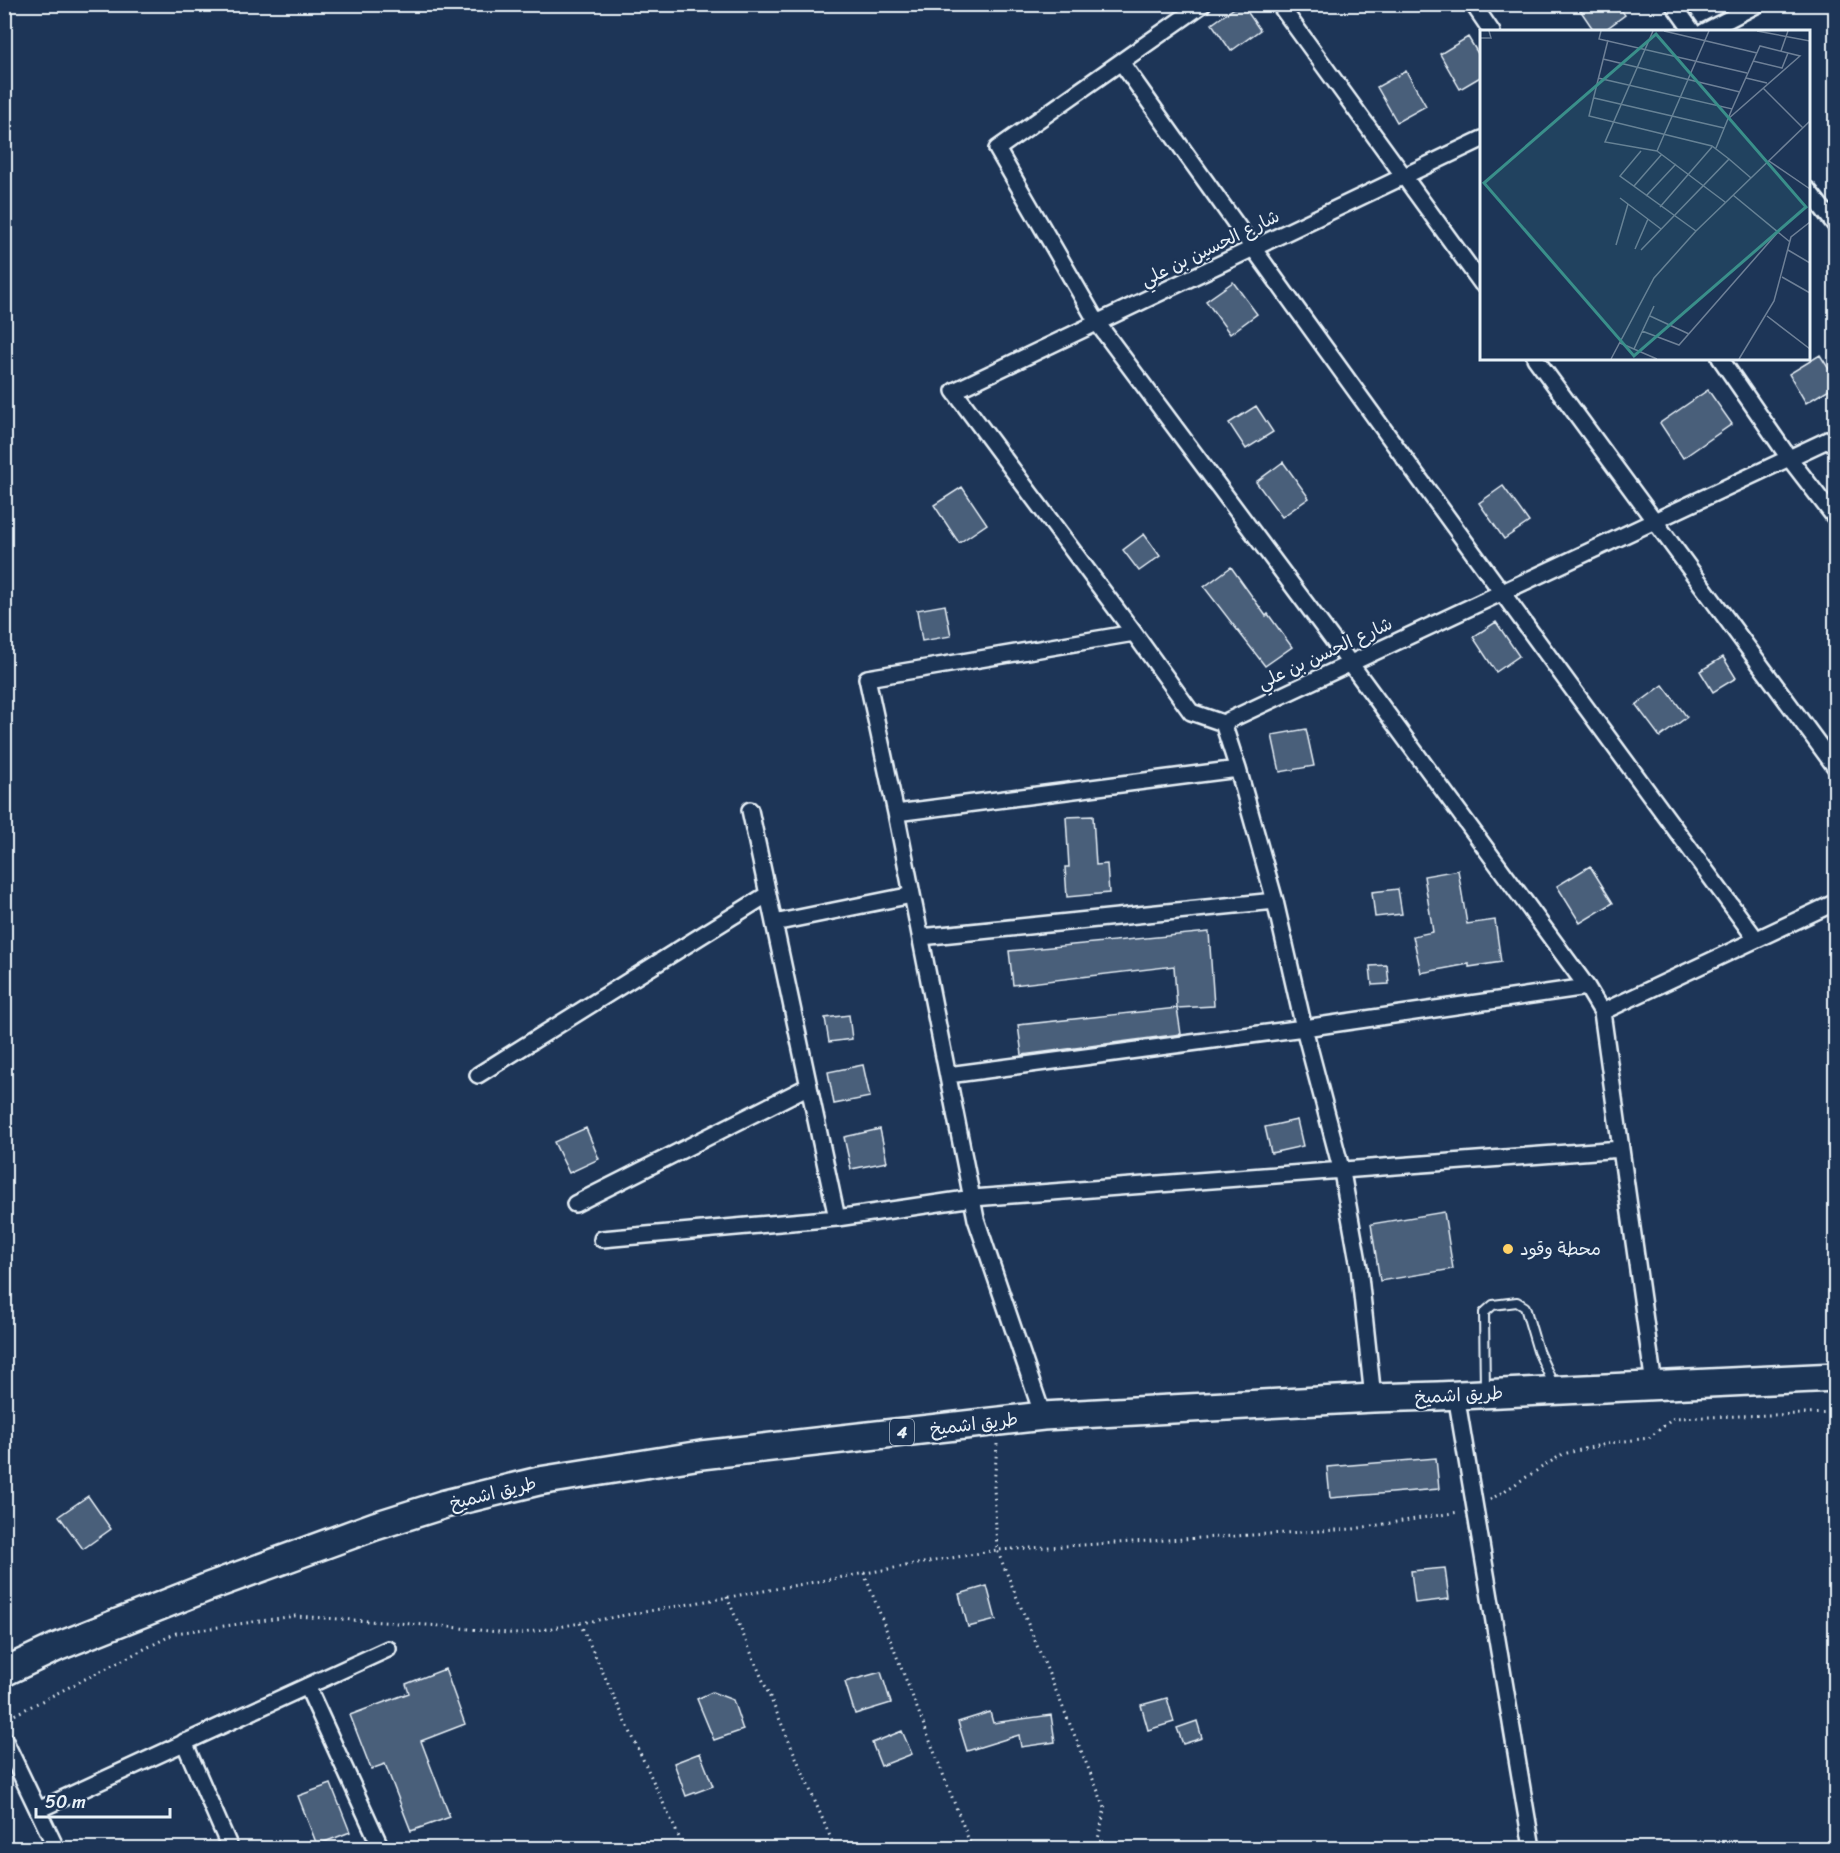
<svg xmlns="http://www.w3.org/2000/svg" width="1840" height="1853" font-family="Sriracha,'Playpen Sans Arabic',sans-serif">
<rect width="100%" height="100%" fill="#1d3557"/>
<filter id="ink" filterUnits="userSpaceOnUse"><feTurbulence type="fractalNoise" baseFrequency=".0167" numOctaves="2"/><feDisplacementMap in="SourceGraphic" scale="12" xChannelSelector="R" yChannelSelector="G"/><feConvolveMatrix kernelMatrix="1 2 1 2 8 2 1 2 1" color-interpolation-filters="sRGB"/></filter>
<g filter="url(#ink)">
<path fill="#495e7a" stroke="#e8f1f8" stroke-width="1.5" d="M1240,4H1242L1260,30L1231,51L1212,24Z
M1576,4H1617L1625,15L1602,32H1595Z
M1468,37L1482,60V76L1460,89L1440,54Z
M1406,71L1426,106L1397,122L1377,87Z
M1233,282L1257,314L1230,334L1206,301Z
M1820,355L1836,380V385L1806,403L1789,374Z
M1708,390L1732,424L1683,458L1660,423Z
M1256,406L1273,432L1246,449L1229,423Z
M1283,462L1309,498L1282,517L1256,482Z
M1503,486L1529,522L1504,539L1479,503Z
M962,487L987,524L959,543L934,505Z
M1144,534L1160,556L1139,571L1123,550Z
M1231,567L1266,616L1268,614L1292,647L1265,666L1204,587Z
M945,605L951,636L922,641L917,610Z
M1496,622L1519,656L1496,672L1473,637Z
M1723,657L1736,678L1713,692L1700,671Z
M1663,685L1687,717L1660,737L1636,705Z
M1306,729L1314,766L1280,772L1272,735Z
M1093,816L1096,865L1107,864L1109,893L1067,897L1065,867H1069L1066,817Z
M1590,866L1613,903L1580,923L1557,886Z
M1458,870L1467,924L1495,920L1501,962L1469,967V964L1421,973L1413,936L1433,932L1424,876Z
M1398,889L1402,914L1375,917L1372,892Z
M1209,932L1214,1006L1177,1008L1174,966L1013,985L1009,951Z
M1387,965L1389,984L1372,985L1370,966Z
M1177,1008L1181,1034L1022,1055L1018,1025Z
M849,1015L852,1039L829,1042L825,1018Z
M863,1065L870,1097L834,1104L828,1072Z
M1297,1120L1303,1146L1271,1153L1265,1127Z
M586,1128L599,1159L569,1173L554,1142Z
M880,1129L887,1162L851,1169L844,1137Z
M1444,1212L1453,1269L1380,1281L1371,1224Z
M1436,1458L1439,1489L1330,1498L1327,1467Z
M88,1496L111,1529L83,1549L59,1516Z
M1445,1568L1449,1599L1415,1603L1411,1571Z
M987,1586L996,1620L968,1627L959,1594Z
M445,1669L465,1724L421,1741L450,1817L411,1831L385,1764L371,1769L350,1715L409,1693L406,1684Z
M881,1672L891,1703L855,1714L845,1682Z
M712,1692L733,1700L743,1730L714,1740L697,1699Z
M1167,1698L1174,1722L1148,1730L1141,1705Z
M990,1712L993,1723L1051,1715L1055,1742L1021,1747L1019,1735L967,1751L958,1722Z
M1197,1721L1202,1738L1183,1744L1177,1728Z
M902,1731L912,1754L881,1766L872,1743Z
M700,1753L713,1786L686,1796L674,1763Z
M331,1784L350,1832L317,1845L298,1796Z"/>
<g fill="none" stroke-linecap="round" stroke-linejoin="round">
<defs>
<path id="lane" d="M1485,1389L1484,1313L1493,1305L1517,1302L1525,1307L1538,1351L1554,1386"/>
<path id="street" d="M1279,4L1482,284
M1473,4L1492,32
M1673,4L1693,32
M1704,32L1758,4
M1121,62C1329,357 1542,648 1756,939
M1482,139L954,391L1134,633L1191,712L1223,723L1836,436
M1808,190L1836,226
M1535,358L1836,768
M1720,358L1789,458L1836,519
M1223,723L1238,769L1275,901L1304,1028L1342,1172L1359,1267L1373,1398
M750,810L837,1218
M896,813L1238,769
M774,923L912,895
M921,937L1275,901
M1602,1012L1836,902
M478,1075L768,894
M948,1075L1304,1028L1587,987
M1621,1149L1654,1385
M575,1204L809,1086
M602,1239L837,1218L973,1198L1621,1149L1602,1012L1587,987L1350,663L1098,324L997,149L1203,4
M1456,1395L1532,1848
M1043,1416L976,1219L896,813L867,678L1134,633
M307,1686L381,1848
M4,1739L56,1848
M184,1742L230,1848
M38,1810L388,1649"/>
<path id="highway" d="M4,1672L57,1647L208,1587L375,1526L445,1504L539,1481L701,1455L1043,1416L1373,1398L1438,1396L1836,1377"/>
</defs>
<use href="#lane" stroke="#e8f1f8" stroke-width="12"/>
<use href="#street" stroke="#e8f1f8" stroke-width="20"/>
<use href="#highway" stroke="#e8f1f8" stroke-width="32"/>
<path stroke="#e8f1f8" stroke-width="3" stroke-dasharray="1.5 4.5" stroke-linecap="butt" d="M997,1444L994,1487L997,1550L1105,1808L1096,1848
M1490,1500L1563,1454L1610,1443L1649,1438L1674,1418L1836,1413
M864,1573L972,1848
M727,1597L835,1848
M580,1623L684,1848
M4,1720L176,1633L295,1616L441,1626L518,1634L997,1550L1353,1529L1459,1512"/>
<use href="#lane" stroke="#1d3557" stroke-width="8"/>
<use href="#street" stroke="#1d3557" stroke-width="15"/>
<use href="#highway" stroke="#1d3557" stroke-width="27"/>
</g>
</g>
<circle fill="#ffd166" stroke="#1d3557" stroke-width="2" cx="1508" cy="1249" r="6"/>
<g text-anchor="middle" dominant-baseline="central" stroke-width="4.5" stroke-linejoin="round" paint-order="stroke">
<rect fill="#1d3557" stroke="#abb9c8" stroke-width="1.5" x="890" y="1419" width="24" height="26" rx="4.5"/>
<g font-size="16" font-weight="bold" fill="#e8f1f8">
<text x="902" y="1432">4</text>
</g>
<g font-size="18" fill="#e8f1f8" stroke="#1d3557">
<text transform="translate(1210 248) rotate(-26)">شارع الحسين بن علي</text>
<text transform="translate(1325 653) rotate(-25)">شارع الحسن بن علي</text>
<text transform="translate(1459 1395) rotate(-3)">طريق اشميخ</text>
<text transform="translate(974 1424) rotate(-7)">طريق اشميخ</text>
<text transform="translate(493 1493) rotate(-14)">طريق اشميخ</text>
</g>
<g font-size="18" fill="#e8f1f8" stroke="#1d3557" text-anchor="start">
<text x="1520" y="1249">محطة وقود</text>
</g>
</g>
<g transform="translate(1480 30)">
<rect width="330" height="330" fill="#1d3557"/>
<path fill="none" stroke="#6e8097" stroke-width="1.5" d="M121,1L119,9L267,43M173,1L125,112L177,121M184,1L277,23M277,1L330,11M0,8H11L9,1M128,10L109,86L232,116L249,129L161,220M301,21L308,1M123,29L260,62M273,31L302,38L308,23M118,48L252,79L280,16L320,26L248,89M266,48L287,53M283,58L323,98M114,68L244,98M236,118L252,79M161,121L140,146L216,201M177,121L229,1M177,121L245,172M249,129L271,148M289,131L330,159M154,156L182,124M253,165L310,212M166,166L196,134M140,168L181,199M180,177L232,117M136,215L148,174M155,219L168,189M308,220L330,233M302,247L330,263M170,286L209,304M287,286L330,319M162,301L199,315L298,202M140,313L177,329M154,319L174,276M131,329L174,248L216,201L330,91M259,329L294,271L311,207L330,192"/>
<path fill="#3a8f8a" fill-opacity="0.15" stroke="#3a8f8a" stroke-width="3" d="M176,4L326,177L154,326L4,153Z"/>
<rect width="330" height="330" fill="none" stroke="#e8f1f8" stroke-width="3"/>
</g>
<rect width="1840" height="1853" fill="none" stroke="#1d3557" stroke-width="24"/>
<rect x="12" y="12" width="1816" height="1829" fill="none" stroke="#e8f1f8" stroke-width="2" filter="url(#ink)"/>
<path d="M36 1808v9h134v-9" fill="none" stroke="#e8f1f8" stroke-width="3"/>
<text x="45" y="1808" font-size="18" fill="#e8f1f8" stroke="#1d3557" stroke-width="4.5" paint-order="stroke">50 m</text>
</svg>
